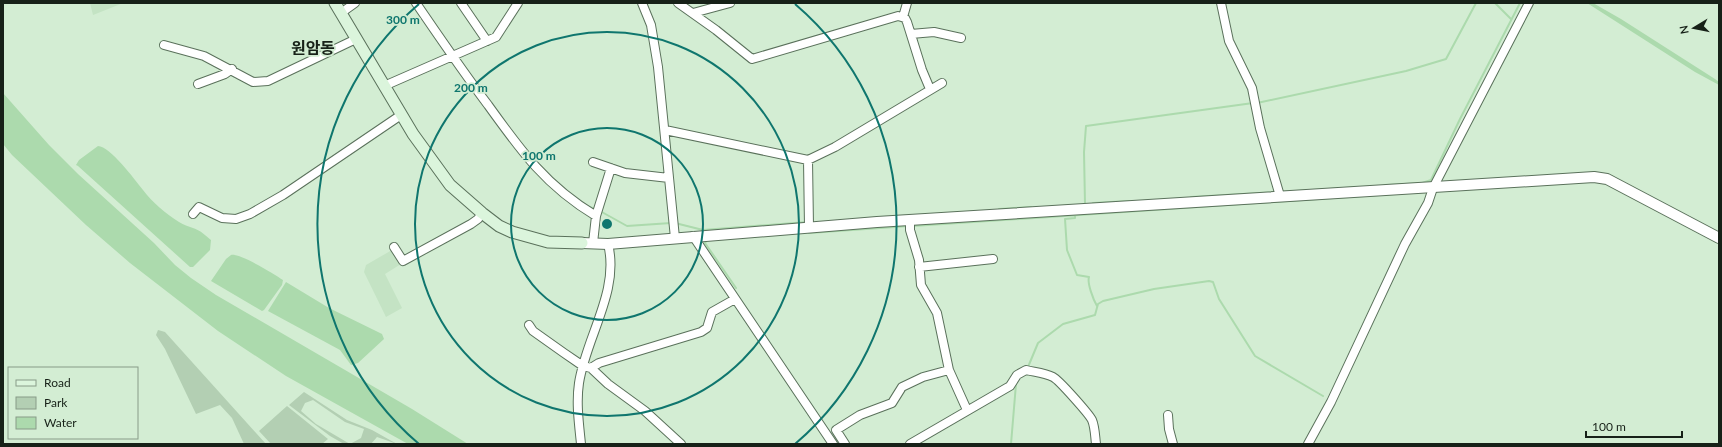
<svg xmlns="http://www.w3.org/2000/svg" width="1722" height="447" font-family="Lato,'Noto Sans KR',sans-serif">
<rect width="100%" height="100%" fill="#d3edd3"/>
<path fill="#c4e3c4" d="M90,3H123L93,15Z
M392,250L401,264L385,274L402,308L386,317L364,272L366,265Z"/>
<path fill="#b3cfb3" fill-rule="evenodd" d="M158,330L165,332L266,444H244L232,418L220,405L196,414L165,349L156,335Z
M304,392L347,420L372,430L397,444L377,437L371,444H344L330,436L289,405ZM313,400L345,422L364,429L361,438L350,444L316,424L301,411L305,403Z
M287,406L328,439L322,444H271L259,431Z"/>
<path fill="#acdaad" d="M1587,3H1593L1621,19L1715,79L1719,82V85L1695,72Z
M3,93L49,145L78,174L154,243L175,265L191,278L216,295L412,409L468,444H408L286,376L218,331L130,263L86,225L12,155L3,144Z
M98,146C110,146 135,180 143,190C152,202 166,214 179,222C184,225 188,226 193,228C200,230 206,236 211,240L210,250L193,267H190L78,166L76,165L79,160Z
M231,255C240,253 274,274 283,280L282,285L264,310L262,311L211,281L226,259Z
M286,282L329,308L378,332L382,334L384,339L358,363L351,365L340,350L268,311Z"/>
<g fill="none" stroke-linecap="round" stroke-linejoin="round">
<path stroke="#acdaad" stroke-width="2" d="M1495,3L1511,19
M1257,103L1406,71L1446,59L1476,3
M1385,185L1422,183L1431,180L1460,119L1520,3
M1281,192L1360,187
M1191,197L1276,192
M1093,203L1129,201
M1085,204L1084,152L1086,126L1253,103
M587,206L595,209
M999,209L1031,207
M600,211L627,226L671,223
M1075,216V218L1065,219L1067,250L1077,275L1089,277C1087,283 1093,299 1097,306
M675,223L703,230L807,222
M913,226L1394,194
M809,233L909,226
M707,240L705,243L736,288
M1028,367L1038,343L1063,324L1095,315L1098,304L1103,301L1154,289L1209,281L1213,282L1219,299L1255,356L1323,396
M1011,444L1016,384"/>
<defs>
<path id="minor" d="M416,3C440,38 463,72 488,105C521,151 546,186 596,216
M461,3L487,41
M642,3L651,25L658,67L675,238
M678,3L716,30L752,59L898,16L905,18L907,22L922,70L930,89
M1221,3L1229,41L1252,88L1260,128L1280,196
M341,13L355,3
M693,13L730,3
M903,17L907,3
M911,34L934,32L961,38
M164,45L204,56L253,82L268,81L356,39
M198,84L225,74L232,69
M384,86L496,37L518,3
M665,130L808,160L835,147L942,83
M808,160L809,227
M593,162L625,173L669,178
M193,214L199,207L222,218L236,219L250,214L283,195L401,115
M910,220V230L919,260L921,285L937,313L949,370L967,410
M693,236L833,444
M593,243L596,216L611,168
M394,247L403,261L471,224L478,219L482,213
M919,267L993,259
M529,325L533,331L564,353L583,366L591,368L608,384L645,411L681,444
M591,368L599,363L701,332L707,328L712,312L735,299
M1168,415L1169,429L1173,444
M581,444C579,424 576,403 579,383C586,337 620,291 608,244
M845,444L836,430L860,415L892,403L902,387L923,377L949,370
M910,444L1010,386L1017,375L1026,370C1034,372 1045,373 1053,377C1059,380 1089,414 1092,420C1095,427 1095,436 1096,444
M1308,444L1331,402L1405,244L1428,203L1433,188L1529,3"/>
<path id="tertiary" d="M582,243L608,244L877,222L1594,177L1607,179L1719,238"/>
<path id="secondary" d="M335,3L413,134L450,185L482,213L499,226L512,232L548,242L582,243"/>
</defs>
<use href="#minor" stroke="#5a715b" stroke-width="10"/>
<use href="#tertiary" stroke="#5a715b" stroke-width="12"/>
<use href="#secondary" stroke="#5a715b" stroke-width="13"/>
<use href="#minor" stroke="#fff" stroke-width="8"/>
<use href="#tertiary" stroke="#fff" stroke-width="10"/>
<use href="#secondary" stroke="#dbf5dc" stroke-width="11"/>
</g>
<g fill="none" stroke="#0f766e" stroke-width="2">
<circle cx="607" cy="224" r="96"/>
<circle cx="607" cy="224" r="192"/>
<path d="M419 444A289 289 0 0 1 419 4M795 4A289 289 0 0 1 795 444"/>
</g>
<g text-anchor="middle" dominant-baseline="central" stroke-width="3.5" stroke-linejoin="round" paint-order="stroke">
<g font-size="16" font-weight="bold" fill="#172118" stroke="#d3edd3">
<text x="313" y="47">원암동</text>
</g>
</g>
<circle cx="607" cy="224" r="6" fill="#0f766e" stroke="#d3edd3" stroke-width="2"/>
<g font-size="12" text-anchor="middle" font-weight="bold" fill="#0f766e" stroke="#d3edd3" stroke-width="3.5" stroke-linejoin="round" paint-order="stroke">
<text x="403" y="24">300 m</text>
<text x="471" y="92">200 m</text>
<text x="539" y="160">100 m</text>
</g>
<rect width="1722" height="447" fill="none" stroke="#172118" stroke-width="8"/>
<rect x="8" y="367" width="130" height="72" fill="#d3edd3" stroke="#889b88"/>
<rect x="16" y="380" width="20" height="6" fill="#dbf5dc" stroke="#889b88"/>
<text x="44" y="387" font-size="12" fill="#172118">Road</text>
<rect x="16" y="397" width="20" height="12" fill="#b3cfb3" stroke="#889b88"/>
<text x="44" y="407" font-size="12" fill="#172118">Park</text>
<rect x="16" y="417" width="20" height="12" fill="#acdaad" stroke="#889b88"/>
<text x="44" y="427" font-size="12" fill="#172118">Water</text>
<g transform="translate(1694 28) rotate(260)" stroke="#d3edd3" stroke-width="3" paint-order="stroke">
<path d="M0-3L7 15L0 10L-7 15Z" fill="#172118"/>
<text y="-6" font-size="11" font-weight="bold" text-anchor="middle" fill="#172118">N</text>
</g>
<path d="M1586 431v6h96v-6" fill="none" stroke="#172118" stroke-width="2"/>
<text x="1592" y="431" font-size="12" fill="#172118" stroke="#d3edd3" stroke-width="3" paint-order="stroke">100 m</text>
</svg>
